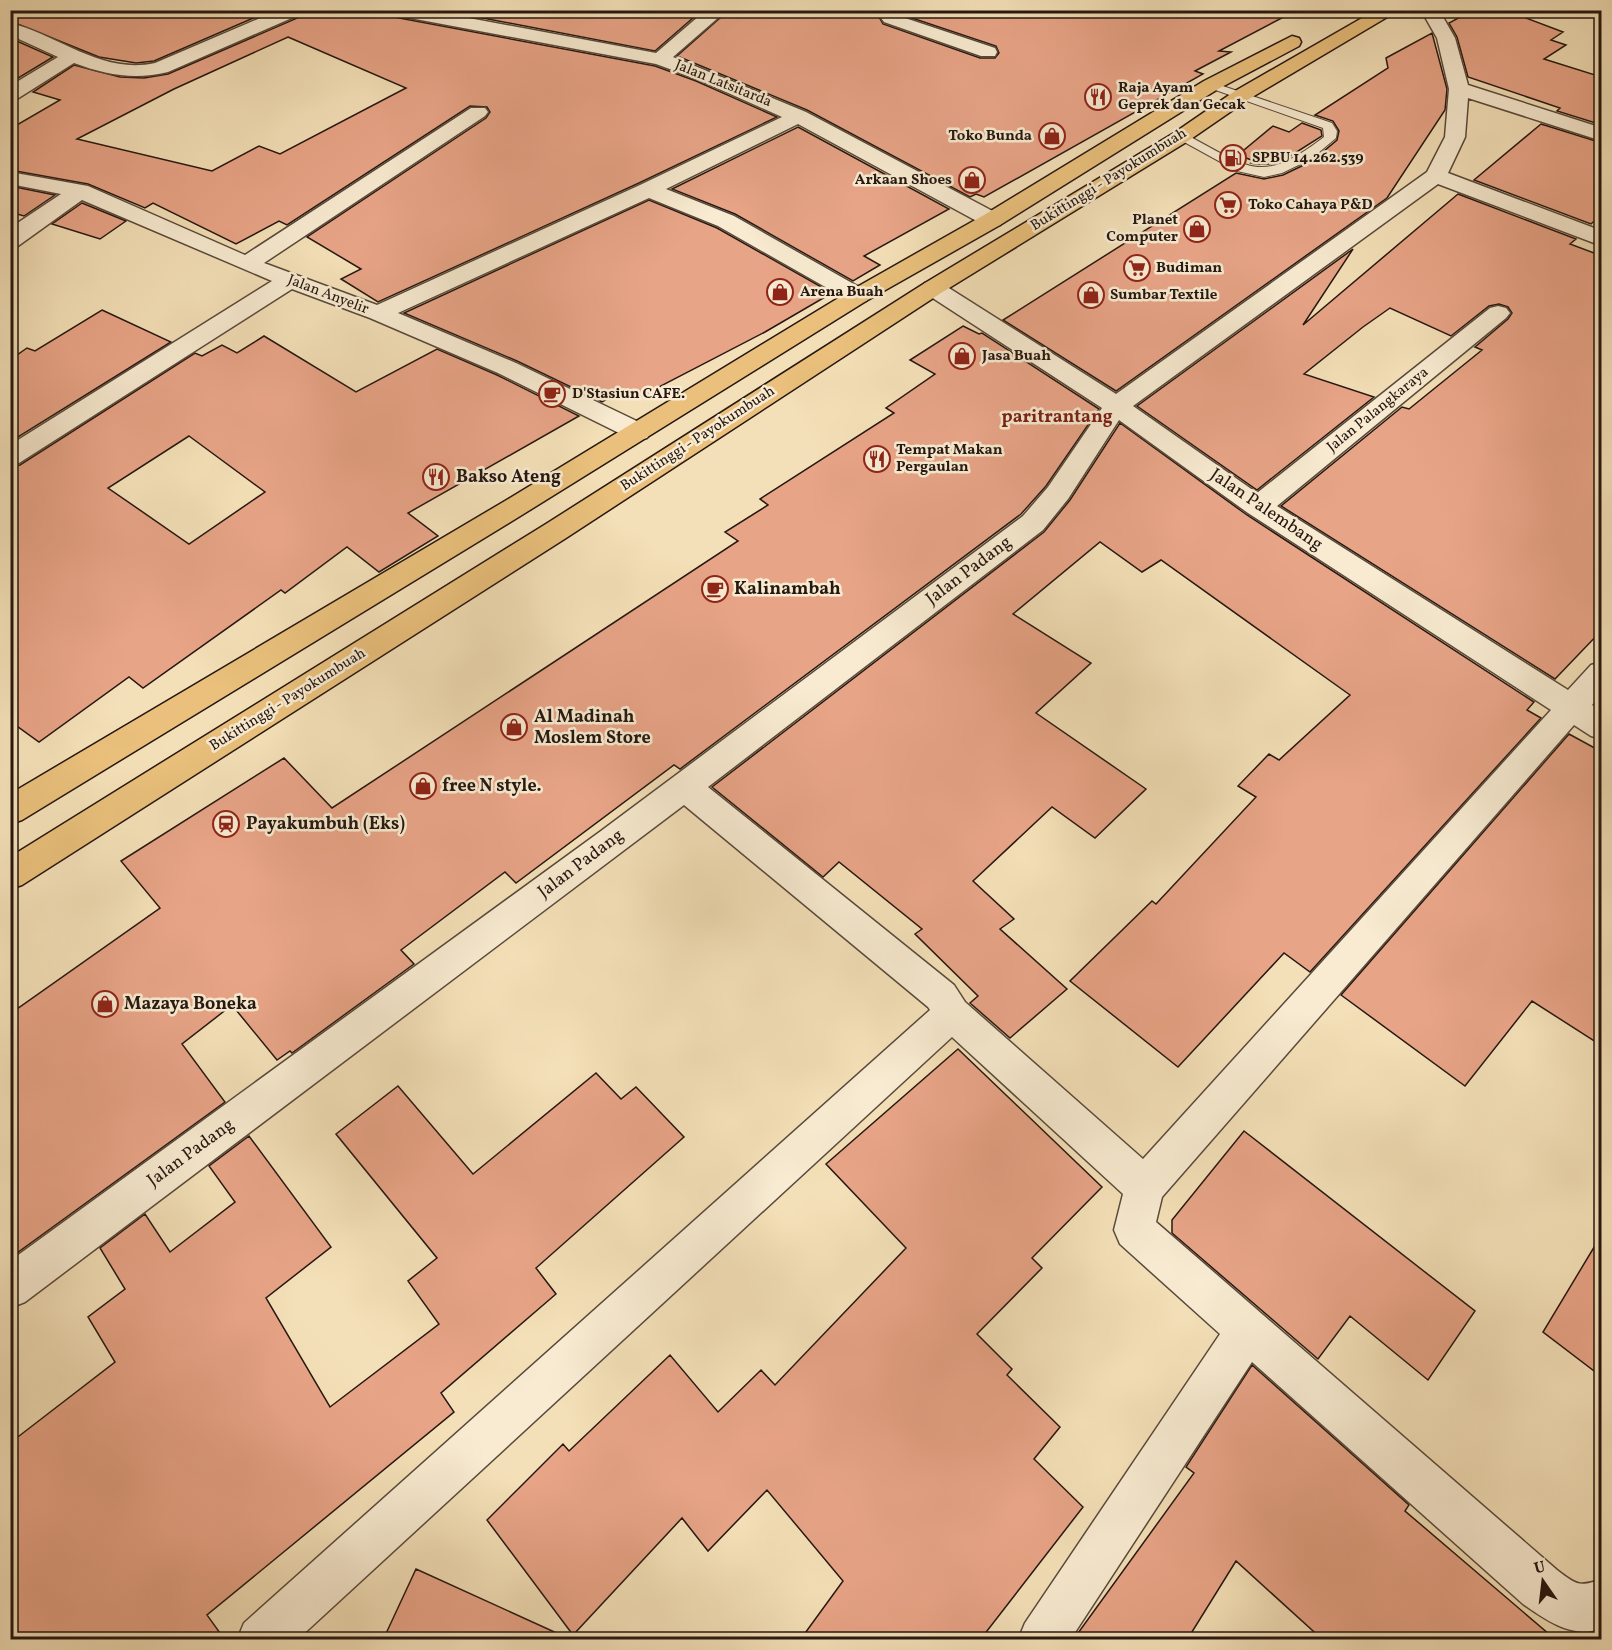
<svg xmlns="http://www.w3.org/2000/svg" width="1612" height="1650" font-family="Vollkorn,serif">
<rect width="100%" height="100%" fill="#f4e0b8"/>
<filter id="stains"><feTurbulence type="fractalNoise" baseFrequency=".00333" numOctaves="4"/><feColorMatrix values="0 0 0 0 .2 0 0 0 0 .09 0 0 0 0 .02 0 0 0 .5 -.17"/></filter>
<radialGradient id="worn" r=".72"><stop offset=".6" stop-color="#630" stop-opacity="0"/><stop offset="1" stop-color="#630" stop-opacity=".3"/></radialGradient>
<path fill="#e8a487" stroke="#251711" stroke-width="1.5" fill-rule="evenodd" d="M10,10H272L154,61L136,63L99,57L10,21Z
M306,10H383L394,17L655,66L696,81L777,117L639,183L378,302L341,279L361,269L307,237L486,118L490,112L487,107L470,106L287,225L279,221L236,244L153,203L145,208L88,184L10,170V124L17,125L60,100L33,92L74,65L120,77L144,78L168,74L302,16ZM288,37L406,88L280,154L259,146L212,171L77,139L174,89Z
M441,10H702L655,51Z
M729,10H1297L1219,51L1231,52L1195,71L1203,74L984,197L976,194L970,197L807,110L677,56ZM891,11L996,46L999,53L995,58H980L883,24L879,17L884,12Z
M1473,10H1505L1563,32L1551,40L1566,45L1544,59L1598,76L1602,73V125L1557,111L1560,108L1468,77L1457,37L1449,23Z
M1432,33L1447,89L1445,110L1387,198L1116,391L1003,320L1236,173L1264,179L1283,175L1312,161L1337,140L1339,131L1333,121L1315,115L1388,68L1386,58Z
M10,38L53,57L10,83Z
M1302,123L1321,130L1322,136L1284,160L1269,164H1255L1251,163L1254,161L1238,155L1273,126L1289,132Z
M1541,124L1602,143V214L1591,224L1474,180Z
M798,127L949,209L864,256L880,265L853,281L735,214L672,189Z
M10,186L55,195L24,216L10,212Z
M1458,194L1576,239L1570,244L1602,256V630L1555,679L1281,506L1402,407L1409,409L1482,350L1475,347L1508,319L1512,313L1508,307L1499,304L1489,306L1451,336L1390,308L1363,327L1304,374L1374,397L1257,490L1137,406L1353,249L1303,325Z
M649,200L717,228L832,293L765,332L636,399L623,390L602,402L517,361L404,313Z
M82,203L126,221L100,239L52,224Z
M102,310L171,342L10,442V360L27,348L35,351Z
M963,326L979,334L982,333L1099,409L1046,486L1021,514L680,769L674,765L516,883L505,872L401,950L414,964L292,1053L290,1051L277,1060L232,1005L182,1044L225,1102L10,1258V1014L160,908L121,861L284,758L332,808L738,541L725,532L768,505L760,499L894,413L886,408L935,374L910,360Z
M264,336L356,392L437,349L497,375L579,416L408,513L438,536L379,572L347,547L285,593L281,590L143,688L129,677L39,742L10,721V467L20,465L195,353L202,356L222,345L237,353ZM189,436L265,492L189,544L108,488Z
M1120,423L1247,515L1534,702L1527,710L1541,718L1310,972L1284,953L1178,1067L1070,981L1152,901L1156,904L1256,797L1238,786L1269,754L1279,760L1350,695L1161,560L1142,572L1100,542L1013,614L1091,663L1036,713L1146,789L1095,838L1052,807L973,881L1014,919L1000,929L1067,989L1010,1038L970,1003L978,996L915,934L922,929L839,862L823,877L712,787L1044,532L1070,500Z
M1569,734L1602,752V1046L1532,1001L1465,1086L1341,995Z
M958,1049L1102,1187L1032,1258L1042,1268L977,1334L1012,1369L1007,1375L1060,1427L1034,1459L1083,1507L980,1640H800L843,1581L767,1490L708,1551L682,1518L573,1635L487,1520L563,1444L569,1451L670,1355L718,1412L761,1370L775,1385L906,1248L826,1164Z
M596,1073L621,1099L636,1087L684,1137L536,1268L556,1294L441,1393L454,1412L207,1615L225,1640H10V1443L115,1362L88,1317L125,1289L100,1248L145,1214L170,1252L235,1202L209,1166L249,1136L331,1247L266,1298L330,1407L439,1324L408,1281L437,1258L336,1134L398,1086L473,1174Z
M1244,1131L1475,1311L1428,1380L1350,1316L1318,1359L1172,1233V1220Z
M1602,1234V1377L1543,1332Z
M1252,1365L1409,1505L1405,1511L1556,1640H1323L1236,1561L1187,1640H1073L1194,1473L1186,1467Z
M416,1569L572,1640H383Z"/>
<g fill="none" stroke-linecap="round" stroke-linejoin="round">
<defs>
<path id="service" d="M1211,82L1332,123L1337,131L1336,138L1311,159L1282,173L1264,177L1237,171L1175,137L1177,134H1185C1250,168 1260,186 1324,137L1323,128L1207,87L1205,85Z"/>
<path id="minor" d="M279,10H304L301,14L168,72C135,80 106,75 74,63L17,99L10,101V86L58,57L10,35V23C59,35 102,75 155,63Z
M385,10H426L656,53L706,10H727L673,57L806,112L1000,215L1003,220L1000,225L992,227L984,225L798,124L666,189L734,216L866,291L870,296L866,301L858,303L850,301L718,226L649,198L398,313L516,363L647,426L651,432L647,438L638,440L629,438L498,373L370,318L292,289L19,463L10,465V445L272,281L82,200L18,246L10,248V228L61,194L10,184V172L88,186L245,255L471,108H485L488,112L485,116L264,263L377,305L640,185L782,117L697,79L656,64L394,15Z
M1421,10H1439L1455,38L1468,85L1602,128V141L1468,98L1465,137L1448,173L1602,231V246L1438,184L1133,406L1257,493L1490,308L1498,306L1506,308L1510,313L1506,318L1277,506L1568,690L1591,665L1602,662V694L1592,705L1602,711V739L1591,736L1574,725L1162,1197L1156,1222L1557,1570C1576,1584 1578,1588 1602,1579V1628C1574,1640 1546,1620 1523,1604L1252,1362L1070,1640H1018L1025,1623L1220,1334L1120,1244L1114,1230L1123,1194L952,1037L297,1640H237L244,1623L930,1010L928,1007L684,805L25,1302L10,1308V1261L601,831L1023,516L1048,487L1102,408L925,293L921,288L925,283L933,281L941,283L1116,394L1427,172L1445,137L1449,89L1437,38ZM1119,420L1248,513L1551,710L1143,1159L965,1002L954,985L708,787L1043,530L1068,499Z
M890,13L995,48L997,52L995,56H981L884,22L881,18L884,14Z"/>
<path id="trunk" d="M1376,10H1399L1249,99L1188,141L941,293L566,538L22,885L10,889V857L546,524L925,283L1174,133L1235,91Z
M1292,36L1299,38L1301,42L1299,46L1218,89L1000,225L866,301L525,513L22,820L10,824V794L505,501L850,291L984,215L1204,81Z"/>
</defs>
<use href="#service" stroke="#59493b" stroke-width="2"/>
<use href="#minor" stroke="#59493b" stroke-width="3"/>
<use href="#trunk" stroke="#251711" stroke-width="3"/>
<use href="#service" fill="#f8ebd1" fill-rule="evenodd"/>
<use href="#minor" fill="#f8ebd1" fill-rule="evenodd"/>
<use href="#trunk" fill="#eac07c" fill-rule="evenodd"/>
</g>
<defs>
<symbol id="restaurant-ring" viewBox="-11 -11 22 22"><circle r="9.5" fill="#f8ebd1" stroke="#8f2418" stroke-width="1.5"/><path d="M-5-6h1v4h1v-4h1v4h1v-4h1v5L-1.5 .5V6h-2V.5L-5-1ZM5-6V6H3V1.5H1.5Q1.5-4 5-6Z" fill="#8f2418"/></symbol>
<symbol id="shop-ring" viewBox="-11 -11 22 22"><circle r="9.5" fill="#f8ebd1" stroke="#8f2418" stroke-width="1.5"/><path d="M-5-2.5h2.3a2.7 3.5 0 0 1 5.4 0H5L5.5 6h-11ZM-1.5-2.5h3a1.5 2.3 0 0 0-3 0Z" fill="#8f2418"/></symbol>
<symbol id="fuel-ring" viewBox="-11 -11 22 22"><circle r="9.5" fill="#f8ebd1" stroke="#8f2418" stroke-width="1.5"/><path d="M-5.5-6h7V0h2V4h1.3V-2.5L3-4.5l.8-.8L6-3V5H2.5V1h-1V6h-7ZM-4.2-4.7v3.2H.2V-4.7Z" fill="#8f2418"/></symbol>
<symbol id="supermarket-ring" viewBox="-11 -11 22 22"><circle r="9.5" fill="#f8ebd1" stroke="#8f2418" stroke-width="1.5"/><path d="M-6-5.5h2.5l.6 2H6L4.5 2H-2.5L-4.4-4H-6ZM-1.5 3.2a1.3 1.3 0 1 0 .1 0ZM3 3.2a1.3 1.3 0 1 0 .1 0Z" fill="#8f2418"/></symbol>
<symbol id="cafe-ring" viewBox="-11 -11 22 22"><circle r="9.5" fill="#f8ebd1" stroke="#8f2418" stroke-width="1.5"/><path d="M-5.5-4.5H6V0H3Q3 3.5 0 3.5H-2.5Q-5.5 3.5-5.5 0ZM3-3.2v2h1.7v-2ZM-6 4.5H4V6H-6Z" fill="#8f2418"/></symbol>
<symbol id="station-ring" viewBox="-11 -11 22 22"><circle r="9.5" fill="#f8ebd1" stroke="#8f2418" stroke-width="1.5"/><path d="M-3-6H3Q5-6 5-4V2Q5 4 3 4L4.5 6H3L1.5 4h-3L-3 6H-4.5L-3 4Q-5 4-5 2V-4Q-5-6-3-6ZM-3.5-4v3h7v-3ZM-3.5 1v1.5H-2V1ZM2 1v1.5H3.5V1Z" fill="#8f2418"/></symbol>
</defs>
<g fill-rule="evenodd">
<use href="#restaurant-ring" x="1083" y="82" width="30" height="30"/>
<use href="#shop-ring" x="1037" y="121" width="30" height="30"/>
<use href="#fuel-ring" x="1218" y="143" width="30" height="30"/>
<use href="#shop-ring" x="957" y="165" width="30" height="30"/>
<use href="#supermarket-ring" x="1213" y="190" width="30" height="30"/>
<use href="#shop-ring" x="1182" y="214" width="30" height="30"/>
<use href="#supermarket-ring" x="1122" y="253" width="30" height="30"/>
<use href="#shop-ring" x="765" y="277" width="30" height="30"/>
<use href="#shop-ring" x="1076" y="280" width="30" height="30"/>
<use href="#shop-ring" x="947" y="341" width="30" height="30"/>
<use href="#cafe-ring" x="537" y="379" width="30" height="30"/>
<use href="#restaurant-ring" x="862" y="444" width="30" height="30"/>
<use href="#restaurant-ring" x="421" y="462" width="30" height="30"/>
<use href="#cafe-ring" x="700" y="574" width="30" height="30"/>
<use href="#shop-ring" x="499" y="712" width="30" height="30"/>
<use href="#shop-ring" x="408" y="771" width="30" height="30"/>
<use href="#station-ring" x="211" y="809" width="30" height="30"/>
<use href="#shop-ring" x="90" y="989" width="30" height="30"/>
</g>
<g text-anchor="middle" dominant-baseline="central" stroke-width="5" stroke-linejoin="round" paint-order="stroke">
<g font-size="15" fill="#251711" stroke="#f8ebd1">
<text transform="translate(723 84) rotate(22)">Jalan Latsitarda</text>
<text transform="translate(1109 180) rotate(-32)">Bukittinggi - Payokumbuah</text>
<text transform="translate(328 295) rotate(21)">Jalan Anyelir</text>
<text transform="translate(1378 410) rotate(-39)">Jalan Palangkaraya</text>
<text transform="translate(698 439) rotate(-33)">Bukittinggi - Payokumbuah</text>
<text transform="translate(288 700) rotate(-32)">Bukittinggi - Payokumbuah</text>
</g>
<g font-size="15" font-weight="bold" fill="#251711" stroke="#f8ebd1" text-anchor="start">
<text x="1118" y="88">Raja Ayam<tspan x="1118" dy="17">Geprek dan Gecak</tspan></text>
<text x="1032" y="136" text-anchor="end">Toko Bunda</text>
<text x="1252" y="158">SPBU 14.262.539</text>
<text x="952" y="180" text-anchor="end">Arkaan Shoes</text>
<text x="1248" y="205">Toko Cahaya P&amp;D</text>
<text x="1178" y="220" text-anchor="end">Planet<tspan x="1178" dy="17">Computer</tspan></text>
<text x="1156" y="268">Budiman</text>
<text x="800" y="292">Arena Buah</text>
<text x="1110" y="295">Sumbar Textile</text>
<text x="982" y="356">Jasa Buah</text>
<text x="572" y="394">D'Stasiun CAFE.</text>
<text x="896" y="450">Tempat Makan<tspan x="896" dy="17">Pergaulan</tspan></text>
</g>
<g font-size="18" font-weight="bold" fill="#7a1f14" stroke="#f8ebd1">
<text x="1057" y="417">paritrantang</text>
</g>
<g font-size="18" font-weight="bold" fill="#251711" stroke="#f8ebd1" text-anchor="start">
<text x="456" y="477">Bakso Ateng</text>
<text x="734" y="589">Kalinambah</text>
<text x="534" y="717">Al Madinah<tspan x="534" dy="21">Moslem Store</tspan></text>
<text x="442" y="786">free N style.</text>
<text x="246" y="824">Payakumbuh (Eks)</text>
<text x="124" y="1004">Mazaya Boneka</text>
</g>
<g font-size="18" fill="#251711" stroke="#f8ebd1">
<text transform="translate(1266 510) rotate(34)">Jalan Palembang</text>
<text transform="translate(969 571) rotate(-37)">Jalan Padang</text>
<text transform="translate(581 864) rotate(-37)">Jalan Padang</text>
<text transform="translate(191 1153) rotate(-36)">Jalan Padang</text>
</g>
</g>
<rect width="1612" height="1650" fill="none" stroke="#f4e0b8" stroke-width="36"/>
<rect x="12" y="12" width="1588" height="1626" fill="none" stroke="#251711" stroke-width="3"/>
<rect x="18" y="18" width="1576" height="1614" fill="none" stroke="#251711" stroke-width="1.5"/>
<g transform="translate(1543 1581) rotate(346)" stroke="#f8ebd1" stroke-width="4.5" paint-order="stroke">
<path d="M0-4.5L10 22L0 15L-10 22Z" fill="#251711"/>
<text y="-9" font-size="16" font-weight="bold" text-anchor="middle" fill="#251711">U</text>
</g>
<rect width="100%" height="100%" filter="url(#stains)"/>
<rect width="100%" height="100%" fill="url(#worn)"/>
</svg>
